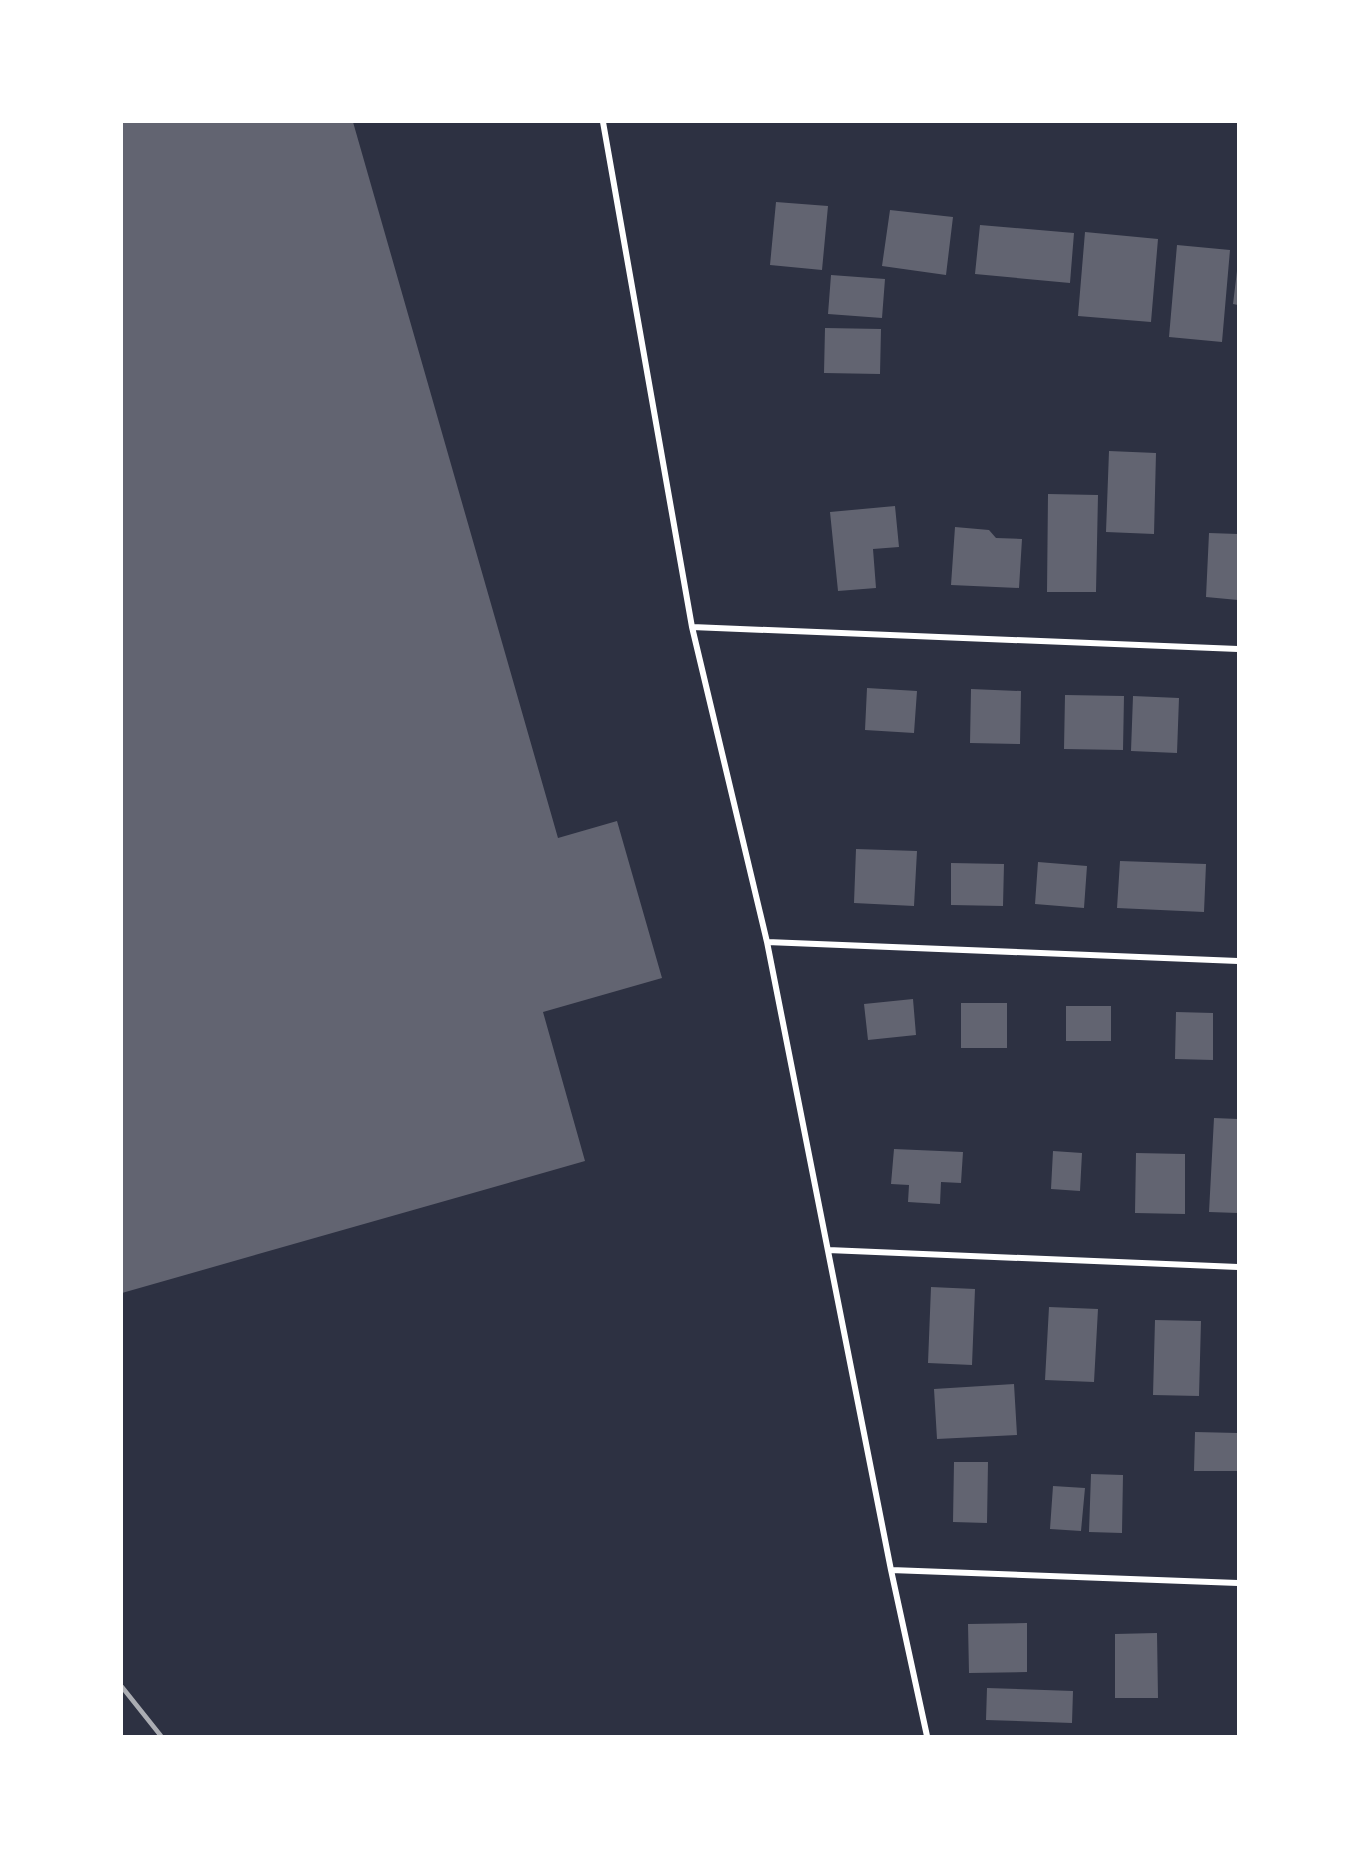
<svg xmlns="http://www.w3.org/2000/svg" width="1360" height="1858" font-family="Overpass,sans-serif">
<rect width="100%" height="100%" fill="#2d3142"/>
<path fill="#626471" d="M122,122H353L558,838L617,821L662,978L543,1012L585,1161L122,1293Z
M776,202L828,206L822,270L770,265Z
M890,210L953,217L946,275L882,266Z
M980,225L1074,233L1070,283L975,274Z
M1085,232L1158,239L1151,322L1078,316Z
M1177,245L1230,250L1222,342L1169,337Z
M1237,271H1238V305L1233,304Z
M831,275L885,279L882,318L828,314Z
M825,328L881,329L880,374L824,373Z
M1109,451L1156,453L1154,534L1106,532Z
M1048,494L1098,495L1096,592H1047Z
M895,506L899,547L873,549L876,588L838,591L830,512Z
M955,527L989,530L996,538L1022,539L1019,588L951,585Z
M1209,533L1238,534V600L1206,597Z
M867,688L917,691L914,733L865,730Z
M971,689L1021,691L1020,744L970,743Z
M1065,695L1124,696L1123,750L1064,749Z
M1133,696L1179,698L1177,753L1131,751Z
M856,849L917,851L914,906L854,903Z
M1120,861L1206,864L1204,912L1117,908Z
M1038,862L1087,866L1084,908L1035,904Z
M951,863L1004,864L1003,906L951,905Z
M913,999L916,1035L868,1040L864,1004Z
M961,1003H1007V1048H961Z
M1066,1006H1111V1041H1066Z
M1176,1012L1213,1013V1060L1175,1059Z
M1214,1118L1238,1119V1213L1209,1212Z
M894,1149L963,1152L961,1183L941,1182L940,1204L908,1202L909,1185L891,1184Z
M1053,1151L1082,1153L1080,1191L1051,1189Z
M1136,1153L1185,1154V1214L1135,1213Z
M931,1287L975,1289L972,1365L928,1363Z
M1049,1307L1098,1309L1094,1382L1045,1380Z
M1155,1320L1201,1321L1199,1396L1153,1395Z
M1014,1384L1017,1435L937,1439L934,1389Z
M1195,1432L1238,1433V1471H1194Z
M954,1462H988L987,1523L953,1522Z
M1091,1474L1123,1475L1122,1533L1089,1532Z
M1053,1486L1085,1488L1081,1531L1050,1529Z
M1027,1623V1672L969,1673L968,1624Z
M1157,1633L1158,1698H1115V1634Z
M987,1688L1073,1691L1072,1723L986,1720Z"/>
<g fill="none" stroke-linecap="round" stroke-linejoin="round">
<path stroke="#fff" stroke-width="6" d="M603,122L692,627L767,942L891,1570L927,1736
M692,627L1238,649
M767,942L1238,961
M828,1250L1238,1267
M891,1570L1238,1583"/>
<path stroke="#abadb3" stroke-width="4.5" d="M122,1687L161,1736"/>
</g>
<rect width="1360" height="1858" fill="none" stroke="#ffffff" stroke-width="246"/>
</svg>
